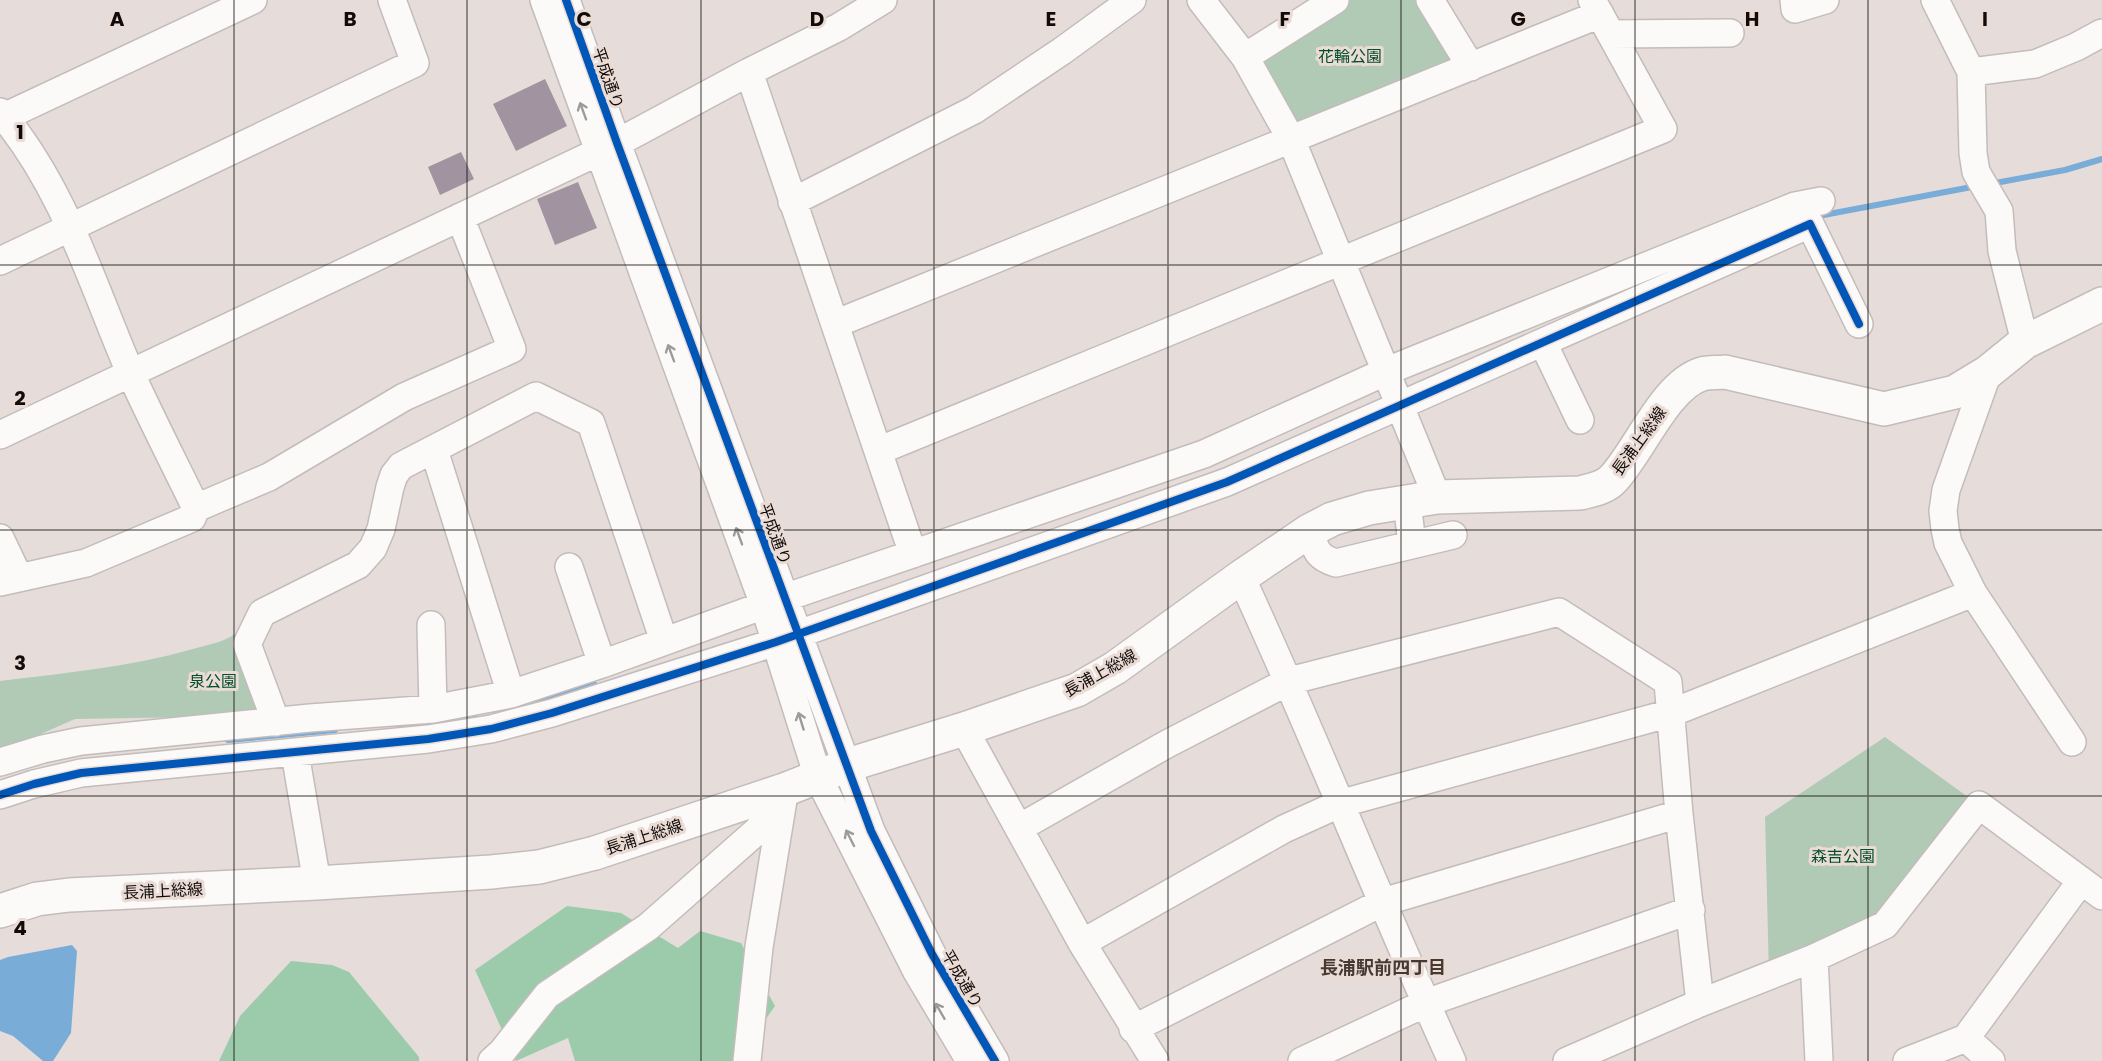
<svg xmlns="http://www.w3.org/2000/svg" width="2102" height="1061" font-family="Poppins,'Noto Sans JP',sans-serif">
<rect width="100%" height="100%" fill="#e6ddda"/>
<path fill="#b0cab5" d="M1335,0H1430L1471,67L1291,139L1245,57Z
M240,630L260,716L75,719L0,752V681C65,673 130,667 193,649C210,644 227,642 240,630Z
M1885,737L1979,805L1885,925L1769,976L1765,817Z"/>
<path fill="#9ccbac" d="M567,906L621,913L678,948L700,931L741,943L775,1006L736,1061H575L568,1038L516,1061L475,970Z
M291,961L332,965L349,972L419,1057V1061H219L240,1016Z"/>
<path fill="#79add8" d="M72,945L77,951L71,1033L53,1061H43L13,1036L0,1031V960L8,957Z"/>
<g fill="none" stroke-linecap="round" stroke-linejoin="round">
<path stroke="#79add8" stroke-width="6" d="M1990,184L2065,170L2102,159
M1813,217L1977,186
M537,699L595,685
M452,718L475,714
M228,740L335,730"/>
</g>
<path fill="#a194a0" d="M545,79L567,126L516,151L493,104Z
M461,152L474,179L440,195L428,167Z
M578,182L597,228L555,245L537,199Z"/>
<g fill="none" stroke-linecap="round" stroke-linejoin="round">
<defs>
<path id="minor" d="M544,0L764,605L818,777L916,970L970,1061
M566,0L617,143L871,831L932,954L995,1061
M1201,0L1245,57L1291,139L1437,497
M1430,0L1471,67
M1794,0L1795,9L1825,0
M1935,0L1971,72L1973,153L1976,172L1999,211L2002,251L2025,342
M1611,34L1730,33
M1245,57L1335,0
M749,72L913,554
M1971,72L2035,64L2076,47L2102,33
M0,112C64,187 92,284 130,372C151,418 174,463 196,508
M4,117L253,0
M792,202L974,110L1062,51L1132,0
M0,261L415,63L392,0
M835,324L1600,14
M1543,343L1580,420
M1988,372L1946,490L1943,511L1945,529L1948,543L1973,593L2072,742
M0,435L617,143L749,72L839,27L883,0
M434,450L511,694
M878,451L1663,129L1592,0
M1407,502L1412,544
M1309,531C1316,549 1316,557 1336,563L1453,535
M0,538L19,578
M569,567L602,664
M1241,577C1315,737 1379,901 1452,1061
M0,582L86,563L192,518L196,508L269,477L404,397L512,349L460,217
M431,625L433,709
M276,722L247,644L262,613L358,565L373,548L381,529L390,487L394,475L401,466L536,396L591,423L664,641
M964,729L1082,943L1155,1061
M295,753L317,883
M0,762L43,749L81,741L310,718L433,709L511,694L602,664L784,598L1204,454L1387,371L1795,206L1821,201
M0,795L34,784L81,773L428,739L491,729L552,713L776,642L1227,482L1810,224L1859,324
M1019,828L1167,744L1289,681L1559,612L1668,682L1679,814L1700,1003
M1082,943L1284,829L1339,804L1671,713L1973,593
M1814,958L1819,1061
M1133,1029L1383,902L1679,814
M1966,1038L1991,1061
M492,1061L502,1052L547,995L648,927L758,830L784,790
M747,1061L759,947L783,800
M1302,1061L1426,1003L1691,910
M1567,1061L1700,1003L1814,958L1885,925L1979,805L2102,896
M1907,1061L1966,1038L2081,881"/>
<path id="major" d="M0,911L37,899L69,895L317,883L491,872L539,867L595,853L784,790L848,765L964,729L1077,690L1115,668L1241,577L1309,531L1332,519L1369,508L1437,497L1580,493C1592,490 1605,488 1613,479C1639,452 1665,385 1702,374C1709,372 1718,373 1725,372L1884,409L1955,392L1988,372L2025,342L2102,304"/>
</defs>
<use href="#minor" stroke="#c3bcba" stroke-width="30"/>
<use href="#major" stroke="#c3bcba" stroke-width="36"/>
<use href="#minor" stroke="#fbfaf9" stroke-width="27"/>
<use href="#major" stroke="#fbfaf9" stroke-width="33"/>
<defs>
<path id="cycleway" d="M566,0L617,143L871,831L932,954L995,1061
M0,795L34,784L81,773L428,739L491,729L552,713L776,642L1227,482L1810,224L1859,324"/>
</defs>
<use href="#cycleway" stroke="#ebdbd5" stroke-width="11"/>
<use href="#cycleway" stroke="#0057b8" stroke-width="8"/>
</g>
<defs><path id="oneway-shaft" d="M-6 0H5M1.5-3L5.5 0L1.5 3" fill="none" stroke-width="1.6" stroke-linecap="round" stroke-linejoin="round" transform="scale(1.5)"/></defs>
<g stroke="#9d9b99">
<use href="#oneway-shaft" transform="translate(583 111) rotate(-110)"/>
<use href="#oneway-shaft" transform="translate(671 353) rotate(-110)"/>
<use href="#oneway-shaft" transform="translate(739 536) rotate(-110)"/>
<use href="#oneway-shaft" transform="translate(801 721) rotate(-107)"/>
<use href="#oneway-shaft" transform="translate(850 838) rotate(-117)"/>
<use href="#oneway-shaft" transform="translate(940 1011) rotate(-120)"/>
</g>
<path fill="none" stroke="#110c0a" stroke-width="1.5" stroke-opacity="0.55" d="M234,0V1061M467,0V1061M701,0V1061M934,0V1061M1168,0V1061M1401,0V1061M1635,0V1061M1868,0V1061M0,265H2102M0,530H2102M0,796H2102"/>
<g text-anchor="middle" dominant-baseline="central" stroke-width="6" stroke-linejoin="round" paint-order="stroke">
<g font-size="16" fill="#014e2b" stroke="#ebdbd5">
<text x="1350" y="56">花輪公園</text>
<text x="213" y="681">泉公園</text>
<text x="1843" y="856">森吉公園</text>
</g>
<g font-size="16" fill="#110c0a" stroke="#ebdbd5">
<text transform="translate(608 78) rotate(71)">平成通り</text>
<text transform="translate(1639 441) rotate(-54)">長浦上総線</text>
<text transform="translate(775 534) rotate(70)">平成通り</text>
<text transform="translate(1100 673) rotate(-29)">長浦上総線</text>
<text transform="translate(644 837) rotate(-18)">長浦上総線</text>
<text transform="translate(163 891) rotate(-3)">長浦上総線</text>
<text transform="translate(962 979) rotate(60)">平成通り</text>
</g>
<g font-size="18" font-weight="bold" fill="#453934" stroke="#ebdbd5">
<text x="1383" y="967">長浦駅前四丁目</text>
</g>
</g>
<g font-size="20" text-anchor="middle" font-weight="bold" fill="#110c0a" stroke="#ebdbd5" stroke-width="6" stroke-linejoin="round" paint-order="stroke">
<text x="117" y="26">A</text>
<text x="350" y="26">B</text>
<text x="584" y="26">C</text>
<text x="817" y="26">D</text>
<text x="1051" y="26">E</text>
<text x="1285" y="26">F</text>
<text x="1518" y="26">G</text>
<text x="1752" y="26">H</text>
<text x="1985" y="26">I</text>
<text x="20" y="139">1</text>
<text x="20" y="405">2</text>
<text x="20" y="670">3</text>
<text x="20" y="935">4</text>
</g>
</svg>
